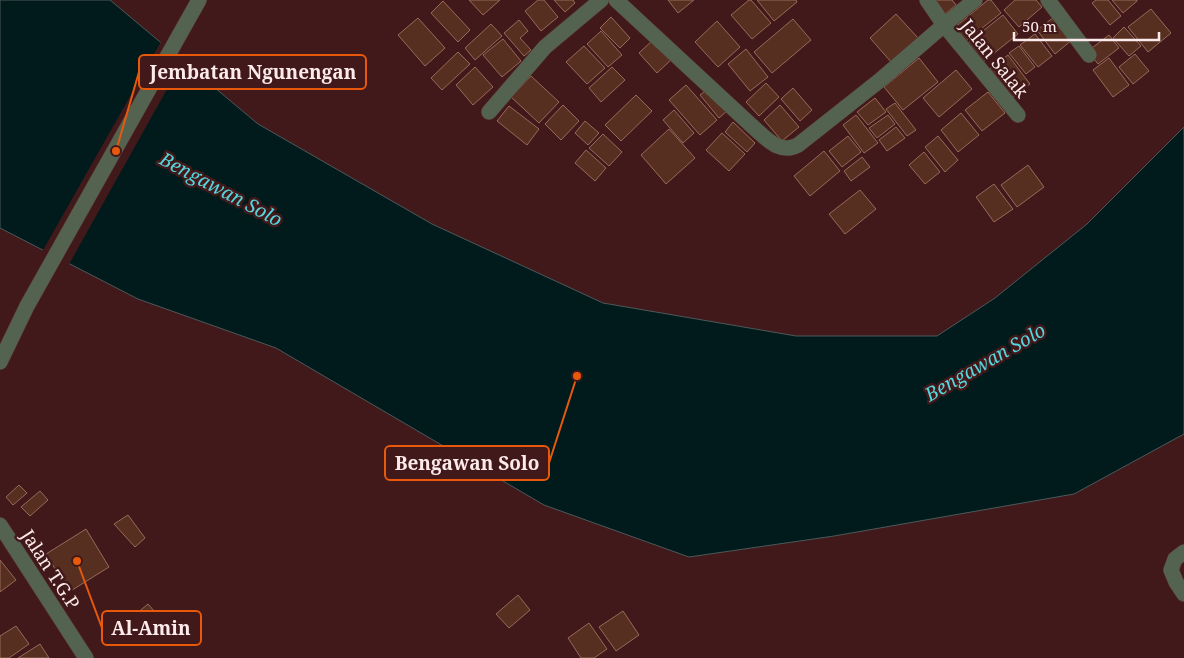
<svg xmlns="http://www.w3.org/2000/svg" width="1184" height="658" font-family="'Noto Serif',serif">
<rect width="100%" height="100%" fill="#42191a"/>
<path fill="#011b1c" stroke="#4c595a" d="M0,0H110L258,124L432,224L603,303L796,336H937L995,298L1087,224L1184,127V434L1074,494L834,536L689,557L544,505L276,348L138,299L0,228Z"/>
<path fill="#42191a" d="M162,40L184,59L68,266L42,252Z"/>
<path fill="#572f21" stroke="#976a5a" d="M469,0H500L483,15Z
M538,0H544L558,17L541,31L525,11Z
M554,0H573L575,3L565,12Z
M668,0H694L678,13Z
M749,0H751L771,23L752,39L731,15Z
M757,0H796L797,2L774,21Z
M933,0H952L956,5L945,14Z
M988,0H991L1001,13L966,41L955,27Z
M1015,0H1036L1042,7L1019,27L1004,10Z
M1096,0H1108L1121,16L1110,25L1092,3Z
M1112,0H1137V1L1123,13Z
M443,1L470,30L458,42L431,13Z
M1151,9L1171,33L1148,52L1128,27Z
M896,14L919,39L892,63L870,38Z
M1003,15L1018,34L983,62L968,43Z
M611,17L630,38L620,48L600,28Z
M1054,17L1072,40L1055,54L1037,30Z
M418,18L445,48L425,66L398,35Z
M793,19L811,40L772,73L754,52Z
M519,20L528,31L520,38L531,50L524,56L504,33Z
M717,21L740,47L718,67L695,42Z
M491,24L502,36L475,60L465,48Z
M1124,27L1141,46L1129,56L1113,38Z
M601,31L622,55L608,67L587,44Z
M1035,34L1052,56L1038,67L1020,45Z
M1109,35L1119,48L1098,64L1088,51Z
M503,39L521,61L502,77L483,55Z
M654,39L672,59L657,73L639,53Z
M584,46L605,68L587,84L566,62Z
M1019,46L1035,67L1026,74L1009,53Z
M746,49L768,77L750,91L728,64Z
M458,52L470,64L442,90L431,78Z
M1135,54L1149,71L1133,84L1119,67Z
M1008,55L1030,84L1012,98L990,69Z
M919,58L938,82L903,110L884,87Z
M1109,58L1129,85L1113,97L1093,70Z
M475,67L493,87L473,105L456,85Z
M612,67L625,80L601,102L589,88Z
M956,70L972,89L939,117L923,98Z
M531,76L559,102L539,123L511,97Z
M766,83L779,97L759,116L746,102Z
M686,85L717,120L700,135L669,100Z
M709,88L728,110L719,118L700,95Z
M793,88L812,110L800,121L781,99Z
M988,92L1005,113L982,131L965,110Z
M636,95L652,111L621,141L605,125Z
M875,98L886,112L868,125L857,112Z
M895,103L916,130L907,136L886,109Z
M563,105L579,121L561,140L545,124Z
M780,105L799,127L782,141L764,120Z
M509,106L539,129L527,145L497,121Z
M674,110L694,133L683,143L663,120Z
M961,113L979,135L958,152L941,130Z
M856,115L878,143L864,153L843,125Z
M888,115L895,124L877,138L869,128Z
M585,121L599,133L588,145L575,133Z
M733,122L755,143L747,152L725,132Z
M896,127L905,138L887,151L879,140Z
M669,129L695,158L666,184L641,155Z
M722,133L745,154L729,171L706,150Z
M603,134L622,152L609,166L589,148Z
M848,136L861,152L842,167L829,151Z
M938,136L958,160L945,172L925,147Z
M586,150L606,168L595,181L575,163Z
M824,151L840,171L810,196L794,176Z
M924,152L940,172L925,184L909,165Z
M862,157L870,167L851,181L844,171Z
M1028,165L1044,187L1017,207L1001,185Z
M994,184L1013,209L994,222L976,197Z
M860,190L876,209L845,234L829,214Z
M19,485L27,493L13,505L6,497Z
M40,491L48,500L30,516L21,507Z
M128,515L145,538L135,547L114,524Z
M86,529L109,567L69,592L46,554Z
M0,560L16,580L0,592Z
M518,595L530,610L509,628L496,614Z
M148,604L161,619L150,629L136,614Z
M623,611L639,635L616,651L599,627Z
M589,623L607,649L594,658H581L568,638Z
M16,626L29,644L9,658H0V636Z
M40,644L49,658H18Z"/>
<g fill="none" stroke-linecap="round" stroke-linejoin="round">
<defs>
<path id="minor" d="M616,0L752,126C766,138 779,155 798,145L879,81L944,25L975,0
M927,0L944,25L1018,115
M1048,0L1089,55
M489,112L545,47L601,0
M0,362L27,306L199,0
M0,525L86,658
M1184,552L1175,559L1171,570L1176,582L1184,594"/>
</defs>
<use href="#minor" stroke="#5c3637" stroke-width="16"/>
<use href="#minor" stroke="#53634f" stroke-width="15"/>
</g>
<g text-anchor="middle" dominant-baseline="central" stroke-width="5" stroke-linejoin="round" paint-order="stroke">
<g font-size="18" fill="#fcebea" stroke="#42191a">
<text transform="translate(995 58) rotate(51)">Jalan Salak</text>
<text transform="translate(51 569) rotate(57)">Jalan T.G.P</text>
</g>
<g font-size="19" font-style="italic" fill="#55d6dd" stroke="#42191a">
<text transform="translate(221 189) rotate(28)">Bengawan Solo</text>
<text transform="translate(985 362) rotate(-30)">Bengawan Solo</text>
</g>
</g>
<path fill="none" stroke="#e8590c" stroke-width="2" d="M116 151L139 72M577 376L549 463M77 561L102 628"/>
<g fill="#e8590c" stroke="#42191a" stroke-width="2">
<circle cx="116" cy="151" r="5"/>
<circle cx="577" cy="376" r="5"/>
<circle cx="77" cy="561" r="5"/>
</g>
<g fill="#42191a" stroke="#e8590c" stroke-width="2">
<rect x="139" y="55" width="227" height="34" rx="5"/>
<rect x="385" y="446" width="164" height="34" rx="5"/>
<rect x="102" y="611" width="99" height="34" rx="5"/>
</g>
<g font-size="19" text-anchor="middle" font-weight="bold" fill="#fcebea">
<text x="253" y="79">Jembatan Ngunengan</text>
<text x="467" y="470">Bengawan Solo</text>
<text x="151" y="635">Al-Amin</text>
</g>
<path d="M1014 32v8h145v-8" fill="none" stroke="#fcebea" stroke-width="2.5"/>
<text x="1022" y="32" font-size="15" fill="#fcebea" stroke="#42191a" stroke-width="4" paint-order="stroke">50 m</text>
</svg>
